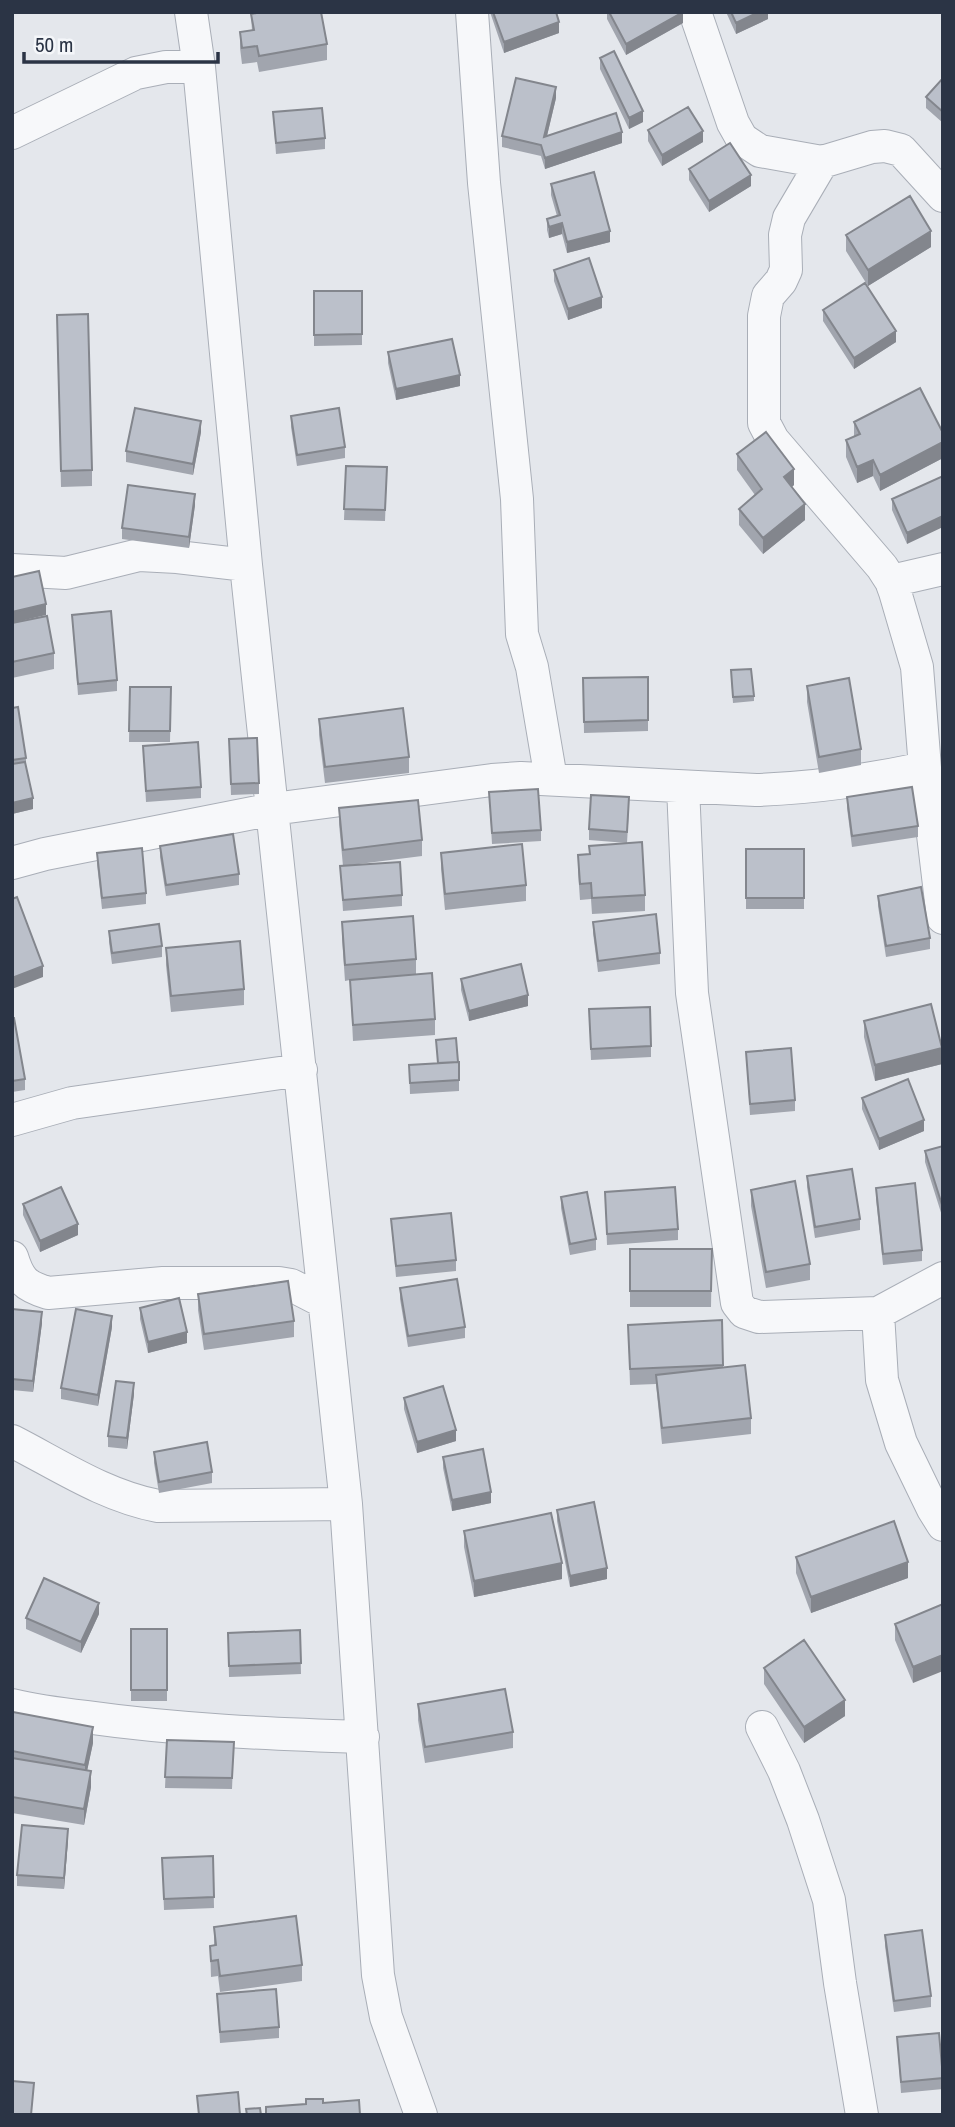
<svg xmlns="http://www.w3.org/2000/svg" width="955" height="2127" font-family="'Archivo Narrow',sans-serif">
<rect width="100%" height="100%" fill="#e4e7ec"/>
<g fill="none" stroke-linecap="round" stroke-linejoin="round">
<defs>
<path id="street" d="M191,12L199,67L246,565L346,1504L378,1975L386,2017L421,2115
M472,12L484,183L517,499L522,634L532,667L551,779
M695,12L733,123L742,139L760,151L822,162L872,147L885,146L901,150L943,196
M12,133L136,73L166,67H199
M822,162L789,218L785,235L786,270L781,281L768,296L764,316V423L773,440L882,567L891,581L895,592L917,667L925,768L943,918
M12,570L66,573L139,555L177,557L246,565
M891,581L943,569
M683,787L692,993L737,1303L744,1312L759,1317L878,1313L943,1278
M12,863L45,854L273,809L492,780L521,778L756,790C813,788 869,780 925,768
M12,1120L72,1103L301,1070
M12,1257C19,1280 25,1286 48,1293L163,1283H279L291,1285L324,1302
M878,1313L882,1380L901,1443L933,1509L943,1525
M12,1441C59,1465 105,1496 158,1506L346,1504
M12,1705C37,1711 61,1714 86,1717C178,1730 270,1734 363,1737
M762,1727L784,1771L803,1820L829,1900L840,1983L862,2115"/>
</defs>
<use href="#street" stroke="#a9aeb7" stroke-width="34"/>
<use href="#street" stroke="#f7f8fa" stroke-width="32"/>
</g>
<path fill="#a1a5ae" d="M490,12H556L559,33L504,53Z
M607,12H683V23L626,55L607,19Z
M726,12H768V19L736,34Z
M251,14L327,44V60L259,72L257,62L242,64L240,48V32L252,31Z
M600,58L643,122L629,129L600,69Z
M943,78V123L926,108V97Z
M556,98L547,136L622,143L545,169L541,156L502,147V136Z
M273,112L325,138V149L276,154Z
M648,130L703,142L662,166L648,141Z
M689,169L751,186L709,212L689,180Z
M551,184L610,242L567,253L562,234L549,238L547,230V219L557,216L551,195Z
M846,235L931,247L868,286L846,251Z
M554,270L602,308L568,320L554,281Z
M314,291H362V345L314,346Z
M823,310L896,342L854,369L823,321Z
M57,331L92,470V486L61,487Z
M388,352L460,386L396,400L388,363Z
M291,416L345,447V458L297,466L291,427Z
M854,422L943,433V458L880,491L873,476L857,483L846,457V440L854,437Z
M201,432L193,475L126,462V451Z
M737,454L794,485L792,487L805,520L763,554L739,525V509L755,495L737,470Z
M346,466L387,467L385,521L344,520Z
M943,476L907,544L892,510V499Z
M195,505L189,548L122,539V528Z
M72,615L117,680V691L78,695Z
M12,623L54,653V669L12,678Z
M731,676L754,696V701L733,703Z
M648,677V731L584,733L583,678Z
M807,686L861,749V765L819,773L807,702Z
M130,687H171L170,742H129Z
M12,708L26,758V768L33,809L12,814Z
M319,719L409,757V773L325,783L319,735Z
M229,739L259,783V794L231,795Z
M143,746L201,787V798L146,802Z
M489,792L541,830V841L492,844Z
M847,797L918,826V837L852,847L847,808Z
M339,808L422,840V856L343,866L339,824Z
M629,808L627,843L589,840V829Z
M160,846L239,874V885L166,896L160,857Z
M589,846L645,895V911L592,914L591,899L580,900L578,871V855L589,854Z
M746,849H804V909H746Z
M97,853L146,893V904L102,909L97,864Z
M441,853L526,885V901L445,910L441,869Z
M340,866L402,895V906L343,911Z
M878,896L930,938V949L886,957L878,906Z
M342,922L416,959V974L435,1019V1035L353,1041L350,980L345,981L342,938Z
M593,922L660,953V964L598,972L593,933Z
M109,931L162,946V957L112,964L109,942Z
M166,948L244,989V1005L171,1012L166,965Z
M461,979L528,1006L469,1021L461,990Z
M589,1009L651,1046V1057L591,1060Z
M12,1018L25,1079V1090L12,1092Z
M864,1021L942,1064L875,1081L864,1037Z
M746,1052L795,1100V1111L750,1115Z
M459,1062V1091L410,1094L409,1065Z
M862,1098L924,1131L879,1150L862,1109Z
M943,1146V1219L925,1162V1151Z
M807,1176L860,1219V1230L815,1238L807,1187Z
M876,1188L922,1250V1261L883,1265L876,1199Z
M751,1190L810,1264V1280L766,1288L751,1206Z
M605,1192L678,1229V1240L607,1245Z
M561,1197L596,1239V1250L570,1255L561,1208Z
M23,1204L78,1235L40,1252L23,1215Z
M391,1219L456,1260V1271L396,1277Z
M630,1249H712L711,1307H630Z
M400,1288L465,1327V1338L408,1347L400,1299Z
M198,1294L294,1321V1337L204,1350L198,1310Z
M140,1308L187,1343L148,1353L140,1319Z
M12,1309L42,1323L33,1392L12,1390Z
M722,1320L723,1368L751,1418V1434L662,1444L656,1384L630,1385L628,1325Z
M112,1327L98,1406L61,1399V1388Z
M134,1394L127,1449L108,1447V1436Z
M404,1398L456,1441L417,1453L404,1409Z
M154,1452L212,1472V1483L159,1493L154,1463Z
M443,1457L491,1503L452,1511L443,1468Z
M557,1510L607,1579L570,1587L557,1521Z
M464,1531L562,1579L474,1597L464,1547Z
M796,1557L908,1578L811,1613L796,1573Z
M943,1604L913,1683L895,1640V1624Z
M99,1614L81,1653L26,1629V1618Z
M131,1629H167V1701H131Z
M300,1630L301,1674L229,1677L228,1633Z
M764,1668L845,1716L804,1743L764,1684Z
M418,1704L513,1732V1748L425,1763L418,1720Z
M12,1715L93,1743L87,1770L91,1787L84,1825L12,1813Z
M167,1740L234,1742L232,1789L165,1788Z
M68,1840L64,1889L17,1886V1875Z
M213,1856L214,1908L164,1910L162,1858Z
M214,1927L302,1965V1981L220,1992L218,1976L211,1977L210,1946L214,1945Z
M885,1935L931,1996V2007L894,2012L885,1946Z
M217,1994L279,2027V2038L220,2043Z
M897,2037L943,2075V2089L901,2093Z"/>
<path fill="#83868d" d="M683,12V23L626,55V44Z
M759,12H768V19L736,34V23Z
M559,22V33L504,53V42Z
M556,87V98L544,148V137Z
M643,111V122L629,129V118Z
M703,131V142L662,166V155Z
M622,132V143L545,169V158Z
M751,175V186L709,212V201Z
M562,223V234L549,238V227Z
M610,231V242L567,253V242Z
M931,231V247L868,286V270Z
M602,297V308L568,320V309Z
M896,331V342L854,369V358Z
M460,375V386L396,400V389Z
M201,421V432L193,475V464Z
M943,442V458L880,491V475Z
M873,460V476L857,483V467Z
M794,469V485L784,493V477Z
M195,494V505L189,548V537Z
M805,504V520L763,554V538Z
M943,516V527L907,544V533Z
M46,604V615L12,623V612Z
M33,798V809L12,814V803Z
M43,966V977L12,989V978Z
M528,995V1006L469,1021V1011Z
M942,1048V1064L875,1081V1065Z
M924,1120V1131L879,1150V1139Z
M78,1224V1235L40,1252V1241Z
M42,1312V1323L33,1392V1381Z
M112,1316V1327L98,1406V1395Z
M187,1332V1343L148,1353V1342Z
M134,1383V1394L127,1449V1438Z
M456,1430V1441L417,1453V1442Z
M491,1492V1503L452,1511V1500Z
M908,1562V1578L811,1613V1597Z
M562,1563V1579L474,1597V1581Z
M607,1568V1579L570,1587V1576Z
M99,1603V1614L81,1653V1642Z
M943,1655V1671L913,1683V1667Z
M845,1700V1716L804,1743V1727Z
M93,1727V1743L85,1781V1765Z
M91,1771V1787L84,1825V1809Z
M68,1829V1840L64,1889V1878Z"/>
<path fill="#bbc0ca" stroke="#83868d" stroke-width="2" d="M262,12H321L327,44L259,56L257,46L242,48L240,32L254,30L251,14Z
M493,12H556L559,22L504,42Z
M609,12H683L626,44Z
M731,12H759L736,23Z
M614,51L643,111L629,118L600,58Z
M516,78L556,87L544,137L616,113L622,132L545,158L541,145L502,136Z
M943,78V112L926,97Z
M688,107L703,131L662,155L648,130Z
M322,108L325,138L276,143L273,112Z
M730,143L751,175L709,201L689,169Z
M594,172L610,231L567,242L562,223L549,227L547,219L560,215L551,184Z
M910,196L931,231L868,270L846,235Z
M589,258L602,297L568,309L554,270Z
M865,283L896,331L854,358L823,310Z
M314,291H362V334L314,335Z
M88,314L92,470L61,471L57,315Z
M452,339L460,375L396,389L388,352Z
M920,388L943,433V442L880,475L873,460L857,467L846,440L860,434L854,422Z
M135,408L201,421L193,464L126,451Z
M339,408L345,447L297,455L291,416Z
M766,432L794,469L784,477L805,504L763,538L739,509L762,489L737,454Z
M346,466L387,467L385,510L344,509Z
M943,476V516L907,533L892,499Z
M128,485L195,494L189,537L122,528Z
M39,571L46,604L12,612V577Z
M111,611L117,680L78,684L72,615Z
M47,616L54,653L12,662V623Z
M751,669L754,696L733,697L731,670Z
M648,677V720L584,722L583,678Z
M849,678L861,749L819,757L807,686Z
M130,687H171L170,731H129Z
M18,707L26,758L12,760V708Z
M403,708L409,757L325,767L319,719Z
M257,738L259,783L231,784L229,739Z
M198,742L201,787L146,791L143,746Z
M25,762L33,798L12,803V764Z
M912,787L918,826L852,836L847,797Z
M538,789L541,830L492,833L489,792Z
M591,795L629,797L627,832L589,829Z
M418,800L422,840L343,850L339,808Z
M233,834L239,874L166,885L160,846Z
M642,842L645,895L592,898L591,883L580,884L578,855L590,854L589,846Z
M522,844L526,885L445,894L441,853Z
M142,848L146,893L102,898L97,853Z
M746,849H804V898H746Z
M400,862L402,895L343,900L340,866Z
M921,887L930,938L886,946L878,896Z
M17,897L43,966L12,978V899Z
M656,914L660,953L598,961L593,922Z
M413,916L416,959L345,965L342,922Z
M159,924L162,946L112,953L109,931Z
M240,941L244,989L171,996L166,948Z
M521,964L528,995L469,1011L461,979Z
M432,973L435,1019L353,1025L350,980Z
M931,1004L942,1048L875,1065L864,1021Z
M650,1007L651,1046L591,1049L589,1009Z
M12,1018H14L25,1079L12,1081Z
M456,1038L458,1062L438,1063L436,1040Z
M791,1048L795,1100L750,1104L746,1052Z
M459,1062V1080L410,1083L409,1065Z
M908,1079L924,1120L879,1139L862,1098Z
M943,1146V1208L925,1151Z
M852,1169L860,1219L815,1227L807,1176Z
M795,1181L810,1264L766,1272L751,1190Z
M915,1183L922,1250L883,1254L876,1188Z
M61,1187L78,1224L40,1241L23,1204Z
M675,1187L678,1229L607,1234L605,1192Z
M587,1192L596,1239L570,1244L561,1197Z
M451,1213L456,1260L396,1266L391,1219Z
M630,1249H712L711,1291H630Z
M457,1279L465,1327L408,1336L400,1288Z
M288,1281L294,1321L204,1334L198,1294Z
M179,1298L187,1332L148,1342L140,1308Z
M12,1309L42,1312L33,1381L12,1379Z
M76,1309L112,1316L98,1395L61,1388Z
M722,1320L723,1365L630,1369L628,1325Z
M745,1365L751,1418L662,1428L656,1375Z
M116,1381L134,1383L127,1438L108,1436Z
M443,1386L456,1430L417,1442L404,1398Z
M207,1442L212,1472L159,1482L154,1452Z
M483,1449L491,1492L452,1500L443,1457Z
M594,1502L607,1568L570,1576L557,1510Z
M551,1513L562,1563L474,1581L464,1531Z
M894,1521L908,1562L811,1597L796,1557Z
M44,1578L99,1603L81,1642L26,1618Z
M943,1604V1655L913,1667L895,1624Z
M131,1629H167V1690H131Z
M300,1630L301,1663L229,1666L228,1633Z
M804,1640L845,1700L804,1727L764,1668Z
M505,1689L513,1732L425,1747L418,1704Z
M13,1712L93,1727L85,1765L12,1751Z
M167,1740L234,1742L232,1778L165,1777Z
M12,1758L91,1771L84,1809L12,1797Z
M22,1825L68,1829L64,1878L17,1875Z
M213,1856L214,1897L164,1899L162,1858Z
M296,1916L302,1965L220,1976L218,1960L211,1961L210,1946L216,1945L214,1927Z
M922,1930L931,1996L894,2001L885,1935Z
M276,1989L279,2027L220,2032L217,1994Z
M939,2033L943,2078L901,2082L897,2037Z
M12,2081L34,2083L31,2115H12Z
M238,2092L240,2115H199L197,2096Z
M306,2099H323V2103L359,2100L360,2115H266V2107L306,2104Z
M260,2108L261,2115H247L246,2109Z"/>
<rect width="955" height="2127" fill="none" stroke="#2b3445" stroke-width="28"/>
<path d="M24 52v10h194v-10" fill="none" stroke="#2b3445" stroke-width="3.5"/>
<text x="35" y="52" font-size="21" fill="#2b3445" stroke="#f4f6f9" stroke-width="5" paint-order="stroke">50 m</text>
</svg>
